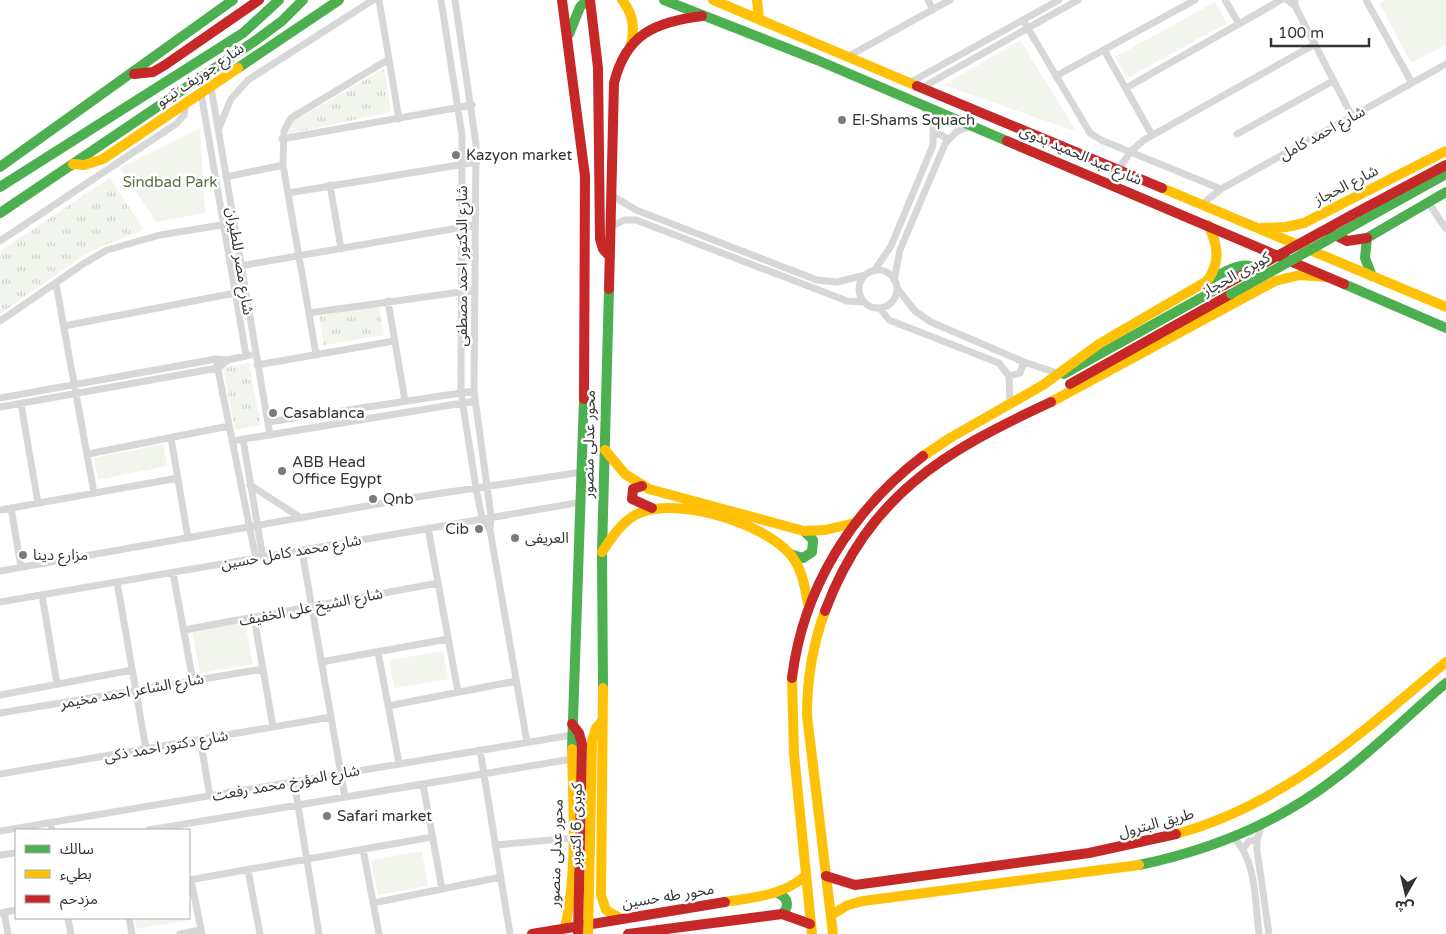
<svg xmlns="http://www.w3.org/2000/svg" width="1446" height="934" font-family="'Varela Round','Noto Sans Arabic',sans-serif">
<defs>
<pattern id="grass-tufts" width="24" height="20" patternUnits="userSpaceOnUse" patternTransform="scale(1.25)"><rect width="24" height="20" fill="#f1f5ed"/><path d="M3 7l-1-3M5 7V3M7 7l1-3M15 17l-1-3M17 17v-4M19 17l1-3" fill="none" stroke="#cfd2cc"/></pattern>
</defs>
<rect width="100%" height="100%" fill="#fff"/>
<path fill="url(#grass-tufts)" d="M384,69L391,112L288,134L290,123Z
M110,178L144,230L92,250L0,314V251Z
M379,306L384,335L324,345L319,316Z
M249,363L261,425L235,430L223,368Z"/>
<path fill="#f1f5ed" d="M1386,0H1446V45L1411,63L1379,3Z
M1215,2L1227,23L1127,78L1115,57Z
M1020,40L1077,132L944,85Z
M200,128L205,213L156,222L120,168Z
M163,444L167,466L98,480L94,458Z
M245,622L253,664L200,673L192,632Z
M443,651L448,679L394,688L389,660Z
M422,851L428,886L378,895L371,860Z
M189,910L190,920L137,929L135,918H189Z"/>
<g fill="none" stroke-linecap="round" stroke-linejoin="round">
<path stroke="#d7d7d7" stroke-width="7" d="M379,0L399,119
M441,0L462,135L461,393L476,488L482,518L490,530
M455,0L476,144L474,391L491,516L490,530L527,742
M928,0L933,10
M1225,0L1239,24
M1287,0L1295,6
M1295,0V6L1352,116
M1366,0L1412,83
M1023,20L1090,133L1101,140L1221,189
M1104,50L1152,135
M849,56L950,0
M1056,76L1195,0
M911,82L1059,0
M211,87L270,435
M923,87L1078,0
M1126,88L1281,0
M201,93L246,355
M219,128L231,99L248,80L373,0
M935,134L942,135L948,140
M1237,134L1333,81
M282,139L472,105
M1119,169L1130,152L1144,140L1315,44
M226,177L283,165
M330,185L341,249
M288,193L477,162
M613,196L636,210L817,280L837,282L865,275
M1428,202L1446,229
M1201,205L1221,189L1446,64
M611,227L624,220H636L847,301L864,302
M0,241L176,124L184,115L186,103
M240,266L475,225
M859 289a19 19 0 1 1 38 0a19 19 0 1 1-38 0Z
M874,271L891,246L933,145V127L923,105
M894,280L900,250L945,144L956,132L970,126
M56,284L94,493
M897,288L915,311L931,322L1024,362L1060,374
M388,301L405,401
M880,308L889,320L999,363L1009,376L1010,404
M309,313L475,290
M0,321L83,264L107,250L160,235L234,223
M64,326L235,293
M316,354L283,165L284,131L291,118L389,59
M217,365L256,559
M257,365L394,341
M1009,376L1020,373L1024,362
M0,398L216,359L228,360L250,355
M21,404L38,503
M0,407L218,368L228,360
M268,422L474,391
M171,438L188,538
M243,439L263,558
M232,441L475,401
M88,454L229,426
M250,485L301,518
M11,508L21,567
M0,510L178,478
M428,528L458,692
M302,551L345,797
M0,571L423,496L582,472
M173,573L193,681
M117,582L146,749
M42,595L57,684
M0,602L582,502
M254,617L273,727
M184,630L438,583
M378,652L399,763
M321,662L448,639
M0,695L132,670
M388,706L516,681
M0,713L263,669
M200,739L210,796
M480,750L510,934
M0,774L331,717
M294,781L319,934
M423,784L442,889
M51,823L52,830
M1262,824L1257,840V850L1269,934
M149,830L572,759
M0,831L572,735
M1233,837C1257,860 1255,903 1259,934
M495,845L574,838
M363,849L379,934
M1243,849L1249,841L1257,840
M0,855L16,853
M248,870L260,934
M189,880L432,837
M191,880L202,934
M373,903L501,877
M0,913L16,910
M4,913L8,934
M68,918L71,934
M129,918L132,934
M180,934L201,930"/>
<path stroke="#4caf50" stroke-width="10" d="M664,0L817,60L1007,141
M569,34L580,7L587,0
M238,68L339,0
M0,167L233,0
M0,187L243,33L279,0
M0,213L255,41L282,21L303,0
M1358,223L1446,174
M1372,276L1365,258L1367,238L1446,192
M1209,280C1225,272 1245,257 1261,272
M1344,284L1446,328
M1064,374L1224,285
M790,554L803,558L812,552L813,540L804,531
M603,688L602,552L609,289
M572,749L584,399
M1139,865C1210,850 1276,824 1333,780C1373,751 1408,715 1446,683
M778,893C788,898 790,906 782,914"/>
<path stroke="#ffc107" stroke-width="10" d="M622,0C633,14 635,27 631,44
M713,0L917,86
M757,0L759,19
M73,164L84,165L103,159L238,68
M1162,188L1446,307
M1261,228L1286,227L1304,223L1446,151
M1051,402L1275,281L1300,275L1325,277
M605,450L625,474L649,489L804,531L825,530L855,523
M923,456L950,438L1043,385L1099,344L1207,281C1221,262 1218,245 1208,225
M602,552C612,537 624,518 642,512C681,498 763,523 790,554C802,568 805,587 808,604
M825,611C813,644 807,680 807,715L833,934
M792,678L794,754L812,934
M603,688L601,895L606,910L620,918
M1176,834C1283,805 1364,731 1446,662
M589,890L592,741L596,728L603,720
M725,902C754,897 781,896 804,877
M831,915L848,905L863,901L1139,865
M565,928C578,869 573,809 572,749"/>
<path stroke="#c62828" stroke-width="10" d="M562,0L585,176L584,399
M590,0L598,68L600,239L603,249L610,257
M134,74L153,72L165,65L259,0
M917,86L1162,188
M1007,141L1344,284
M1352,215L1446,165
M1329,232L1347,241L1367,238
M609,289L614,83C626,34 655,22 702,16
M1070,384L1231,294
M642,486L633,489L632,499L652,508
M825,611C869,495 943,452 1051,402
M792,678C803,588 852,510 923,456
M572,724L579,733L582,744L579,889
M826,876L855,885L1089,853L1176,834
M532,934L725,902
M628,934L782,914L810,924"/>
<path stroke="#4caf50" stroke-width="10" d="M1231,294L1358,223"/>
<path stroke="#ffc107" stroke-width="10" d="M588,934L589,890"/>
<path stroke="#c62828" stroke-width="10" d="M1224,285L1352,215
M578,934L579,889"/>
</g>
<g fill="#7a7a7a" stroke="#fff" stroke-width="2">
<circle cx="842" cy="120" r="5"/>
<circle cx="456" cy="155" r="5"/>
<circle cx="273" cy="413" r="5"/>
<circle cx="282" cy="471" r="5"/>
<circle cx="373" cy="499" r="5"/>
<circle cx="479" cy="529" r="5"/>
<circle cx="515" cy="538" r="5"/>
<circle cx="23" cy="555" r="5"/>
<circle cx="327" cy="816" r="5"/>
</g>
<g text-anchor="middle" dominant-baseline="central" stroke-width="5" stroke-linejoin="round" paint-order="stroke">
<g font-size="15" fill="#333" stroke="#fff">
<text transform="translate(200 75) rotate(-34)">شارع جوزيف تيتو</text>
<text transform="translate(1322 133) rotate(-29)">شارع احمد كامل</text>
<text transform="translate(1081 155) rotate(23)">شارع عبد الحميد بدوى</text>
<text transform="translate(1346 185) rotate(-27)">شارع الحجاز</text>
<text transform="translate(240 261) rotate(81)">شارع مصر للطيران</text>
<text transform="translate(462 266) rotate(-90)">شارع الدكتور احمد مصطفى</text>
<text transform="translate(1236 274) rotate(-29)">كوبرى الحجاز</text>
<text transform="translate(589 444) rotate(-89)">محور عدلى منصور</text>
<text transform="translate(291 552) rotate(-10)">شارع محمد كامل حسين</text>
<text transform="translate(311 607) rotate(-11)">شارع الشيخ على الخفيف</text>
<text transform="translate(132 691) rotate(-10)">شارع الشاعر احمد مخيمر</text>
<text transform="translate(166 746) rotate(-10)">شارع دكتور احمد ذكى</text>
<text transform="translate(286 783) rotate(-10)">شارع المؤرخ محمد رفعت</text>
<text transform="translate(1156 823) rotate(-15)">طريق البترول</text>
<text transform="translate(576 825) rotate(-89)">كوبرى 6 اكتوبر</text>
<text transform="translate(556 853) rotate(-88)">محور عدلى منصور</text>
<text transform="translate(668 896) rotate(-9)">محور طه حسين</text>
</g>
<g font-size="15" fill="#333" stroke="#fff" text-anchor="start">
<text x="852" y="120">El-Shams Squach</text>
<text x="466" y="155">Kazyon market</text>
<text x="283" y="413">Casablanca</text>
<text x="292" y="462">ABB Head<tspan x="292" dy="17">Office Egypt</tspan></text>
<text x="383" y="499">Qnb</text>
<text x="469" y="529" text-anchor="end">Cib</text>
<text x="525" y="538">العريفى</text>
<text x="33" y="555">مزارع دينا</text>
<text x="337" y="816">Safari market</text>
</g>
<g font-size="15" fill="#56703f" stroke="#fff">
<text x="170" y="182">Sindbad Park</text>
</g>
</g>
<rect x="15" y="829" width="175" height="90" fill="#ffffff" stroke="#adadad"/>
<rect x="25" y="845" width="25" height="8" fill="#4caf50" stroke="#adadad"/>
<text x="60" y="854" font-size="15" fill="#333333">سالك</text>
<rect x="25" y="870" width="25" height="8" fill="#ffc107" stroke="#adadad"/>
<text x="60" y="879" font-size="15" fill="#333333">بطيء</text>
<rect x="25" y="895" width="25" height="8" fill="#c62828" stroke="#adadad"/>
<text x="60" y="904" font-size="15" fill="#333333">مزدحم</text>
<g transform="translate(1406 894) rotate(188)" stroke="#ffffff" stroke-width="4" paint-order="stroke">
<path d="M0-4L9 19L0 12L-9 19Z" fill="#333333"/>
<text y="-8" font-size="14" font-weight="bold" text-anchor="middle" fill="#333333">ش</text>
</g>
<path d="M1271 38v8h98v-8" fill="none" stroke="#333333" stroke-width="2.5"/>
<text x="1278" y="38" font-size="15" fill="#333333" stroke="#ffffff" stroke-width="4" paint-order="stroke">100 m</text>
</svg>
